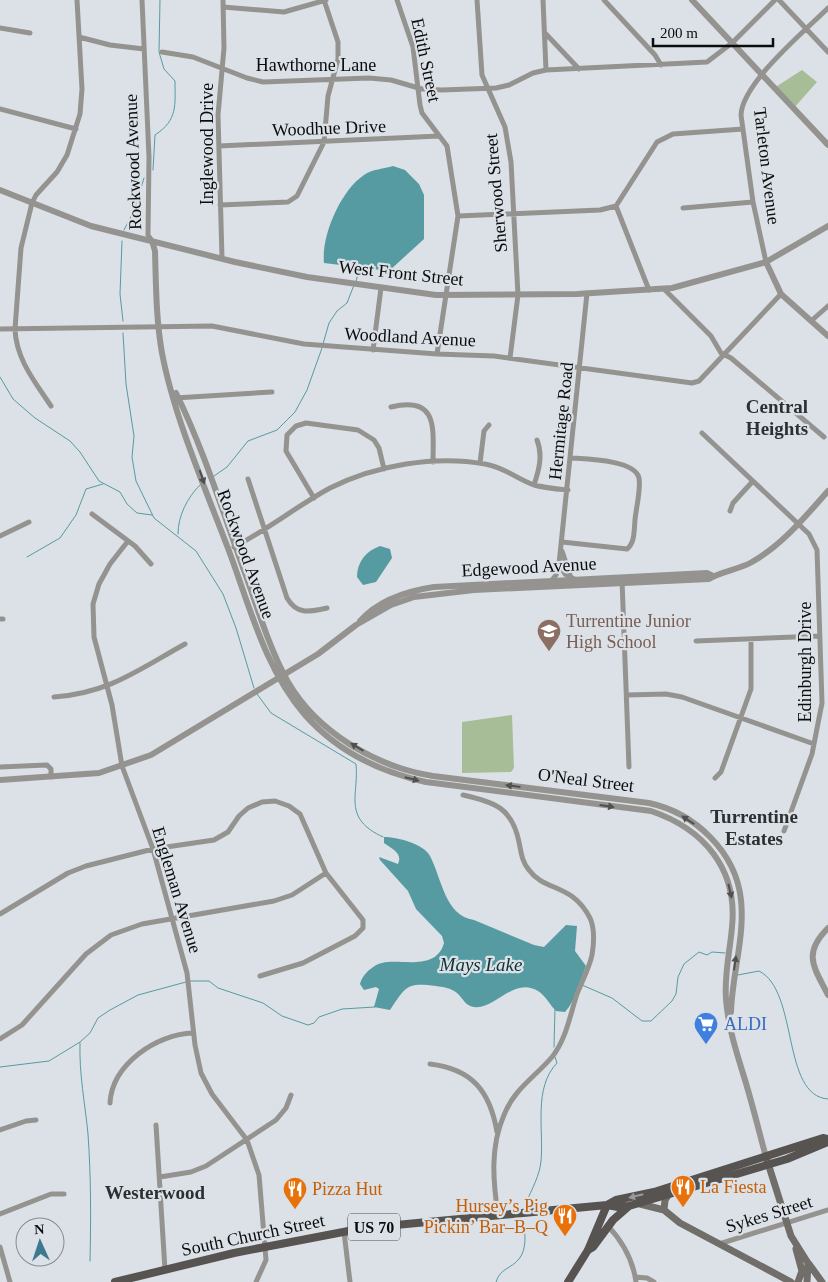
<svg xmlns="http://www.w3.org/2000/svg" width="828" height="1282" font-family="'Times New Roman',serif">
<rect width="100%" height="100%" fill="#dbe1e6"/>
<path fill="#a7bd97" d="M802,70L817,82L793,109L774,88Z
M512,715L514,768L511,772L462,773V722Z"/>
<path fill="#569ba1" d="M393,166L405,170L419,184L424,195V239L389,271L324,263C321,236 341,190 364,175C372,169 384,169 393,166Z
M380,546L390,549L392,558L376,582L363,585L357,577C357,562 366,551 380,546Z
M384,837C397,837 424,844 430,856C442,879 445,916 474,920L534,945L544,947L566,925L577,926L575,951L586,966C580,981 576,1000 565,1012L556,1011C550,1005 545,995 538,991C514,976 495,1010 474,1007C465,1006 463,998 457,993C451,988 443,987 436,986C407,982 406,986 390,1010L374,1007L379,989L376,987L364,990L360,984C361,979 364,975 368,971C372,968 376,964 382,963C400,958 436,972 444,943L442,936L416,909L408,891L380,860L379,857L398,864C403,853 392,849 384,843Z"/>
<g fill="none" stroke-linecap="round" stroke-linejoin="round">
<path stroke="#569ba1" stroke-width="1" d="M153,170L155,135C178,120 175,105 175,81L164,69L159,52L160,0
M124,230L134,211L144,178
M122,241L120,294L123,321
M356,282L359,269
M123,333L126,384L134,436L132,457L136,481L154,518L196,551L223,594L236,628L254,688
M323,344L329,323L337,311L347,303L354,285
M0,377L13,399L35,418L70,441L80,452L99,481L120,492L127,504L137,513L152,515
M214,476L227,467L248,441L277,430L295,412L307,390L322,348
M178,534C178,516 187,498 200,485
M27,557L60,538L76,515L86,489L103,484
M257,694L271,713L356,764C359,796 342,818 383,837
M738,975L759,971C799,991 781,1096 828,1099
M190,981H209L218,988L263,1003L282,1016L308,1025L314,1023L319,1017L342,1009L375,1007
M582,985L612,998L642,1021H651L672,1001L676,994L678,977L684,964L699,952L707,955L712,952L725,953
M80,1043C79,1074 85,1103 88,1134C91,1176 91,1218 90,1261
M554,1047L555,1009
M0,1067L49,1061L80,1042L90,1033L98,1018L110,1010L138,995L186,982
M526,1202C532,1190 540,1174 541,1161C544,1130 533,1088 557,1063L555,1057
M496,1282C500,1268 511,1269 519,1259C527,1249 525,1235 524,1223"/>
<path stroke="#959390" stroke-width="5" d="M142,0L149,157L148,235L152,241
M397,0L413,47L420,105L422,113L447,146L458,216L437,354
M477,0L482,75L505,127L511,162L518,295L510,358
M543,0L546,70
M604,0L655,55L661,65
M779,0L828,52
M223,7L284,12L326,0
M0,28L30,33
M545,33L579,69
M79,37L110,45L144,49
M162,52L193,57L247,78L263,82L369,78L391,80L422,89L442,90L496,88L509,85L533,73L546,70L707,62L732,43L775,0
M0,109L76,129
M219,146L439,136
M220,205L288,202L297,196L324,142L328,96L338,59V42L324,0
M616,206L649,290
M683,208L753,202
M458,216L600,210L616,206L657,142L673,134L743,129
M222,258L218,115L224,48L223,0
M766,262L753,202L741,115C742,83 805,31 828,8
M664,289L711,336L721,353L731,358L824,437
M811,321L828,306
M0,329L212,326L304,344L437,354L494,356L692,383L699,381L781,294
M373,350L381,288
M175,398L272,392
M51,406C35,382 16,359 15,329L21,248L32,203L36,195L57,172L67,155L80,114L82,89L77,0
M391,407C439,395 433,430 433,462
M702,433L809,534L817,550L822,703L812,754L784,831
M480,463L484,431L489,425
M248,479L287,598C297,615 309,612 327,608
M534,485C539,470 543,455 537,440
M314,498L286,451L287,435L296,426L306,423L358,430L374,440L379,448L384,469
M730,511L733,503L753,481
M92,514L135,546L151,564
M0,536L29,522
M128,541L110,564L99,584L93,604L94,637L112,705L122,766L153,849L187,973L195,1045L201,1073L212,1094L247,1140L259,1175L266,1260L256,1282
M562,542L627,549C635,543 634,530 635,520C636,508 641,490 639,478C635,460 587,459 572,458
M234,547C267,530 297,506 330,488C376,465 435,455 485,464C504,467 517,479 534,485C545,488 557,489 568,490
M562,551L570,575
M552,580L556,575L559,565
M576,580L565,574L559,564L587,293
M622,580L629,767
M0,619H3
M696,641L820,636
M627,695L666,694L682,697L814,744
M54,697C109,693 138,670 185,644
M0,767L47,765L51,769V777
M715,778L721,772L751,689V639
M463,795C495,802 512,808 519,842C521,852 522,862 529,870C545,892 572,883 590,918C595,929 594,943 592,955C589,969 582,981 577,994C570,1015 566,1040 552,1057C535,1077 514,1089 504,1115C490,1147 493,1181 498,1215
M0,914L68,873L86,866L153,849L214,840L228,832L239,816L248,808L262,802L275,801L289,806L300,814L326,873L363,920V928L355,936L303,963L260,976
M0,1039L22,1025L86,954L111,935L142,924L274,901L292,895L326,873
M430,1064C472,1069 490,1091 497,1132
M110,1103C112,1064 157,1034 193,1033
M156,1125L165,1270
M0,1130L26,1121L36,1120
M160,1177L191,1172L206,1166L276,1120L286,1108L291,1095
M0,1214L51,1194H64
M608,1226C623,1242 633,1260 636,1282
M344,1232L350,1282
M719,1244L828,1210
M0,1247L10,1282
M635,1277L647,1278L654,1282"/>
<path stroke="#959390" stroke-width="6" d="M692,0L828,145
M0,190L91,226L235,262L307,277L436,295L577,294L672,288L766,262L828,226
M152,241L155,251C156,285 156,320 162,353C174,417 206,490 229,551C250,607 265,669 305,715C337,751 380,772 426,782L651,811C704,829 738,869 732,927C730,951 724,975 726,999C728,1027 737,1054 745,1080C753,1106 759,1132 766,1157
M766,262L781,294L828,336
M176,393C204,450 223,513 245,573C258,609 269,648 288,682C317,732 376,767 433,776L649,803C695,813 736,852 741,900C745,937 732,975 731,1012
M360,621C378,601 407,591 434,587L707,573L713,576
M0,780L99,773L151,755L318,654L356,625L391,605L414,597L474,590L709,579C721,571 738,570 752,562C782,545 805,517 828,491
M828,928C802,954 814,967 828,995"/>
<path stroke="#716e6a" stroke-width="7" d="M767,1160L791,1236L808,1263L807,1282
M640,1204L664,1210L680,1223L791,1282
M664,1210L665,1200L669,1194
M796,1249L802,1271L798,1282
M809,1264L822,1282"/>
<path stroke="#575350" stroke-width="8" d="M607,1205L616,1200L654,1192L823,1138L828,1139
M588,1250L593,1247L613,1220L629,1206
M115,1282L234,1253L364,1228L607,1205L618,1207L629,1206L787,1159L828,1142
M568,1282L588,1250L607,1205"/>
</g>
<defs><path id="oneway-solid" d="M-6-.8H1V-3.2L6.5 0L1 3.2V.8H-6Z" transform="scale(1.25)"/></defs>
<g fill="#50504f">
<use href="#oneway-solid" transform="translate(202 477) rotate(71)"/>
<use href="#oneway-solid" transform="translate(357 747) rotate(-149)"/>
<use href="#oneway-solid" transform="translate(412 779) rotate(14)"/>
<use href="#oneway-solid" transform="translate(513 786) rotate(-173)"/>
<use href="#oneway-solid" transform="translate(607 806) rotate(8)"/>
<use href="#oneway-solid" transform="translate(688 820) rotate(-147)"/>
<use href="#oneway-solid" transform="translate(730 891) rotate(77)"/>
<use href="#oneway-solid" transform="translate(735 963) rotate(-82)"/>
</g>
<use fill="#999a9b" href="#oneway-solid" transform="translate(636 1196) rotate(166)"/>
<defs>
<symbol id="school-pin" viewBox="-11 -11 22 30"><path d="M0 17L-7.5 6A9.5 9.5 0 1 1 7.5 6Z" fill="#8d6e63" stroke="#dbe1e6"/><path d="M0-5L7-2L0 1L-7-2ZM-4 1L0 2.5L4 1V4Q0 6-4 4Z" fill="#fff"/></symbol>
<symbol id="supermarket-pin" viewBox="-11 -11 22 30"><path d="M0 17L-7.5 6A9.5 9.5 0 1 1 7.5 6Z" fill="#3f7fe0" stroke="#dbe1e6"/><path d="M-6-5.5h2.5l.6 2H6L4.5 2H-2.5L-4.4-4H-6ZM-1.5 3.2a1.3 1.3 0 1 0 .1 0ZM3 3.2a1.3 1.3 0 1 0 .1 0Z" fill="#fff"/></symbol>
<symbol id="restaurant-pin" viewBox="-11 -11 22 30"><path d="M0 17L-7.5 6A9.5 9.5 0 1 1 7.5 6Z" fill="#e8710a" stroke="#dbe1e6"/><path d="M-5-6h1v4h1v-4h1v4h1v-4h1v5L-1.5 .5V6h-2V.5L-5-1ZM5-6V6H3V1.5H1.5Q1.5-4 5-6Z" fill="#fff"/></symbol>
</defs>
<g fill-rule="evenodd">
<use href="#school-pin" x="535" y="617" width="28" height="38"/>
<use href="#supermarket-pin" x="692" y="1010" width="28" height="38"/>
<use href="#restaurant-pin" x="669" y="1173" width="28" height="38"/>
<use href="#restaurant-pin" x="281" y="1175" width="28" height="38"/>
<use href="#restaurant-pin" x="551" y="1202" width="28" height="38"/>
</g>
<g text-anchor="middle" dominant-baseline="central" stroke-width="4.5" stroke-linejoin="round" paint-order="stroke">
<rect fill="#dbe1e6" stroke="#494c4f" stroke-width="1" x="348" y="1213.5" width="52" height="27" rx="4"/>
<g font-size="16" font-weight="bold" fill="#0a0c0e">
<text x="374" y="1227">US 70</text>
</g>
<g font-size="18" fill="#0a0c0e" stroke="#dbe1e6">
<text transform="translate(426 60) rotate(78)">Edith Street</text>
<text x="316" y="65">Hawthorne Lane</text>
<text transform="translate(329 128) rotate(-2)">Woodhue Drive</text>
<text transform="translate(207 144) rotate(-90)">Inglewood Drive</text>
<text transform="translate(133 162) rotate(-92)">Rockwood Avenue</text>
<text transform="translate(767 166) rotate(83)">Tarleton Avenue</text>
<text transform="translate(496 193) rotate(-95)">Sherwood Street</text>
<text transform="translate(401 273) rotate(6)">West Front Street</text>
<text transform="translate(410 337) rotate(3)">Woodland Avenue</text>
<text transform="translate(561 421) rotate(-84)">Hermitage Road</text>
<text transform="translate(246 554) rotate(70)">Rockwood Avenue</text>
<text transform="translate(529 567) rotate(-3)">Edgewood Avenue</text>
<text transform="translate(805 662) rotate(-90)">Edinburgh Drive</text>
<text transform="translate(586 780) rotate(7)">O'Neal Street</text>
<text transform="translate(177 890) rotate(73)">Engleman Avenue</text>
<text transform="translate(769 1214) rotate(-17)">Sykes Street</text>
<text transform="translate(253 1235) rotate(-12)">South Church Street</text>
</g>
<g font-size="18" fill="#785e54" stroke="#dbe1e6" text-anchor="start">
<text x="566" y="621">Turrentine Junior<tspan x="566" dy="21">High School</tspan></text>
</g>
<g font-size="18" fill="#366cbe" stroke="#dbe1e6" text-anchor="start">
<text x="724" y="1024">ALDI</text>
</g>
<g font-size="18" fill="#c56008" stroke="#dbe1e6" text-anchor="start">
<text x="700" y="1187">La Fiesta</text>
<text x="312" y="1189">Pizza Hut</text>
<text x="548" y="1206" text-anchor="end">Hursey’s Pig<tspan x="548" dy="21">Pickin’ Bar–B–Q</tspan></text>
</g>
<g font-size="19" font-weight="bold" fill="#2b3033" stroke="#dbe1e6">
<text x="777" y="406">Central<tspan x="777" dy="22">Heights</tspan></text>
<text x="754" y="816">Turrentine<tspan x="754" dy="22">Estates</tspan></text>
<text x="155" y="1192">Westerwood</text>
</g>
<g font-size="19" font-style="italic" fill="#0f3235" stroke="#dbe1e6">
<text x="481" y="964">Mays Lake</text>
</g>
</g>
<g transform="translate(40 1242) rotate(357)"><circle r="24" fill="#dbe1e6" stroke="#878c90"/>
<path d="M0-4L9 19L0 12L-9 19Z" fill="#3c798f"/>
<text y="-8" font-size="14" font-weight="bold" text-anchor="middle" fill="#0a0c0e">N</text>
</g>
<path d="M653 38v8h120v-8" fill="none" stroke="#0a0c0e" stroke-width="2.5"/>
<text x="660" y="38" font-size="15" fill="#0a0c0e" stroke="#dbe1e6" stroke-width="4" paint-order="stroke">200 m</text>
</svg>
